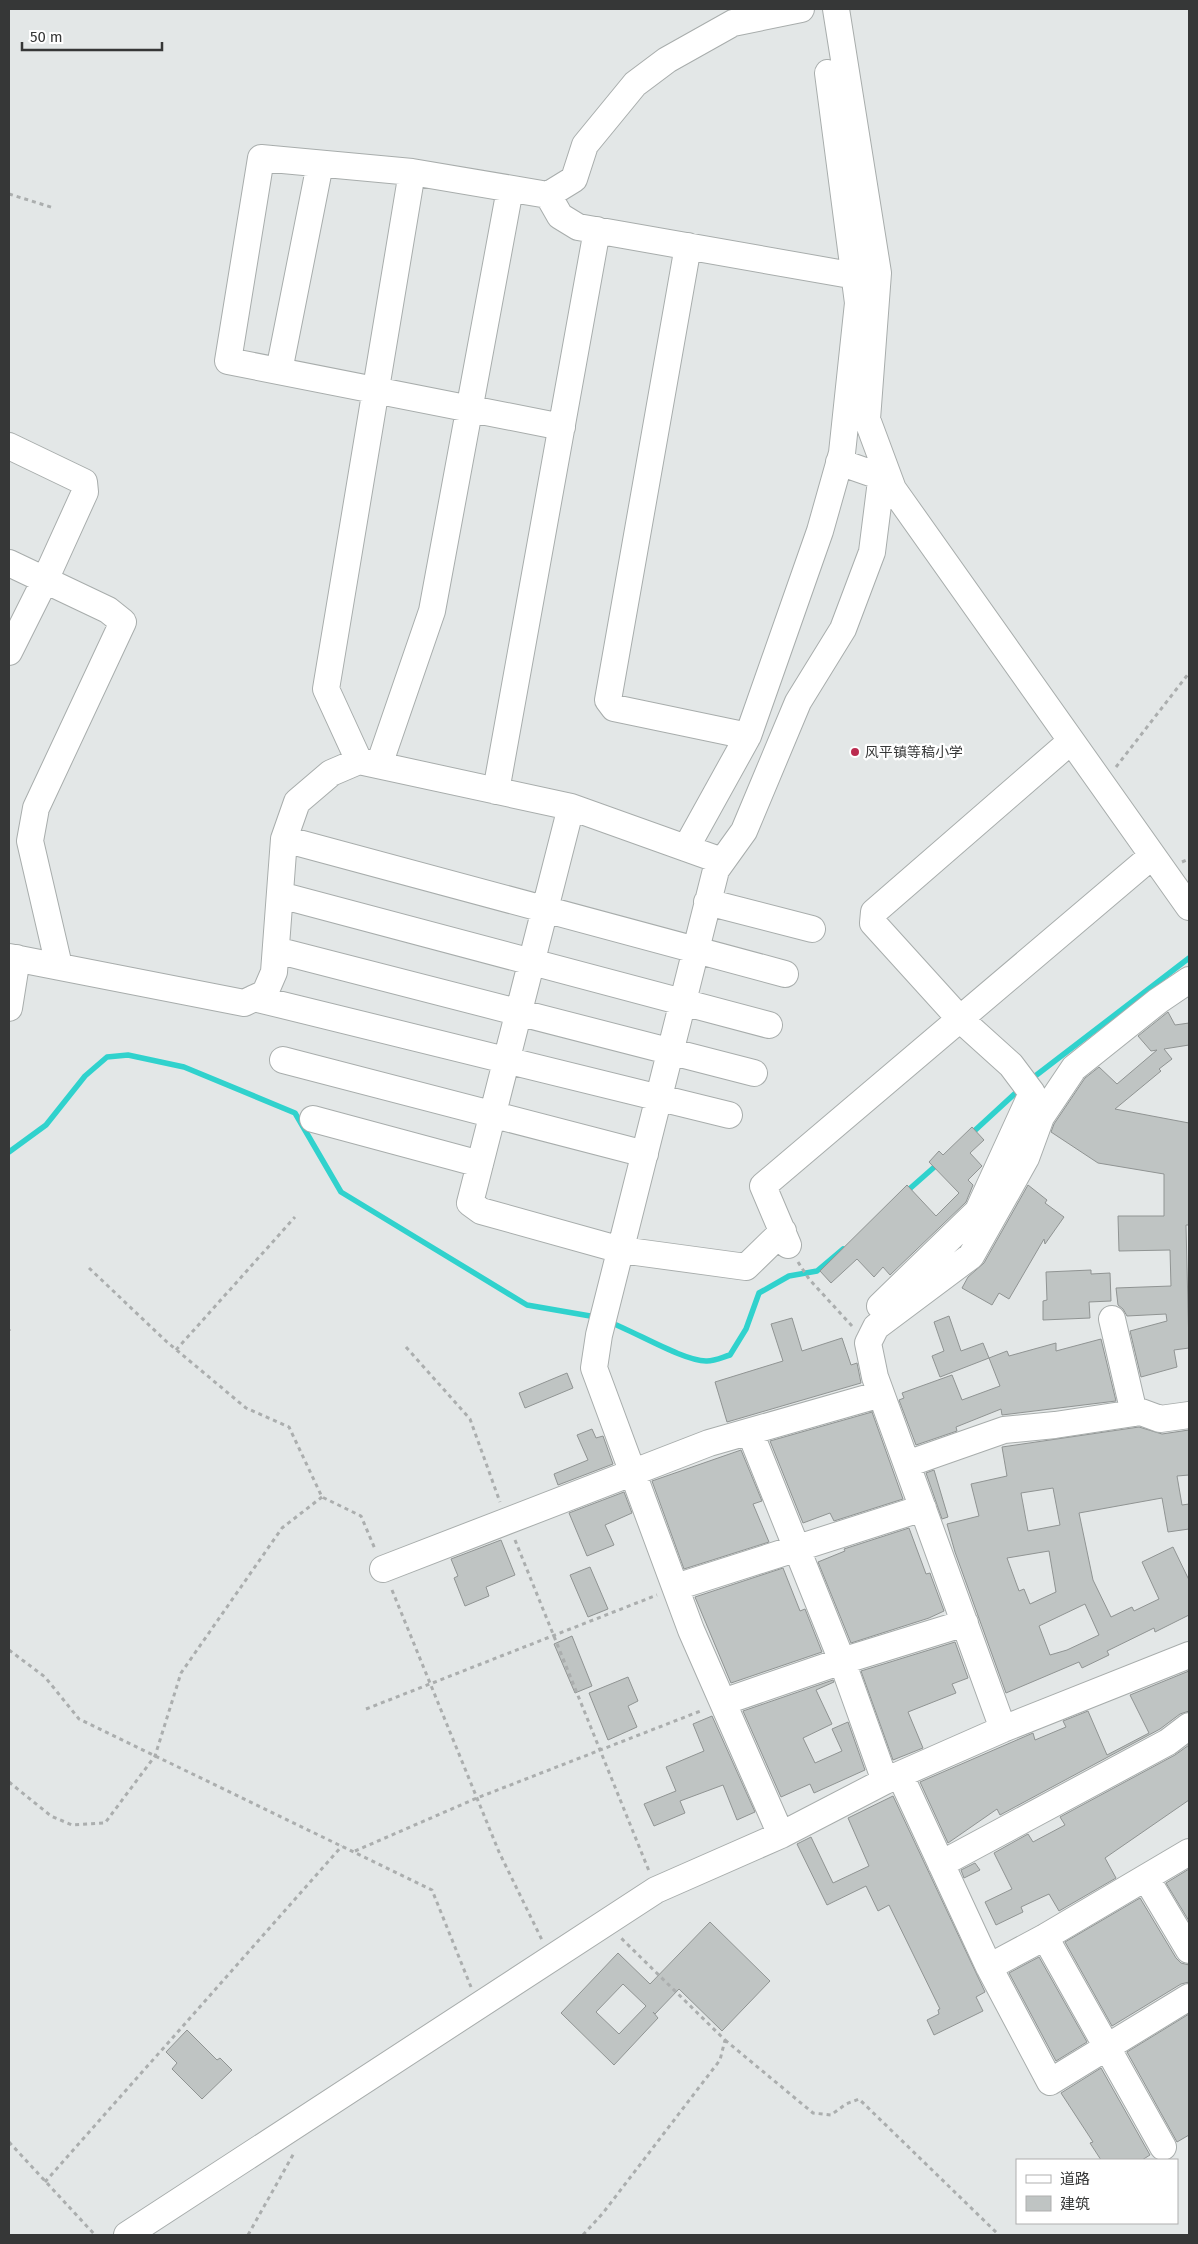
<svg xmlns="http://www.w3.org/2000/svg" width="1198" height="2244" font-family="'Fira Sans','Noto Sans SC',sans-serif">
<rect width="100%" height="100%" fill="#e3e7e7"/>
<g fill="none" stroke-linecap="round" stroke-linejoin="round">
<path stroke="#30d2cd" stroke-width="5.5" d="M1030,1080L1189,958
M971,1134L1021,1088
M9,1152L46,1125L85,1076L107,1057L128,1055L184,1067L295,1113L341,1192L527,1305L596,1317
M906,1192L940,1162
M609,1322C634,1331 685,1362 707,1361C715,1361 723,1357 730,1355L746,1329L759,1293L789,1276L817,1271L843,1249"/>
</g>
<path fill="#bfc4c3" stroke="#909493" fill-rule="evenodd" d="M1168,1012L1175,1025L1189,1023V1045L1164,1049L1172,1059L1159,1069L1161,1071L1115,1109L1189,1123V1225H1186L1189,1348L1174,1350L1177,1367L1141,1377L1130,1331L1167,1321L1166,1314L1127,1316L1123,1309L1118,1305L1116,1288L1171,1286L1170,1250L1119,1251L1118,1216H1164V1174L1098,1163L1051,1132L1054,1124L1085,1078L1099,1067L1117,1084L1157,1050L1151,1051L1138,1036Z
M972,1127L984,1140L970,1153L982,1166L968,1180L973,1185L966,1202L890,1275L883,1267L874,1277L857,1259L831,1283L820,1271L907,1185L936,1216L959,1193L929,1162L939,1151L943,1155Z
M1028,1185L1047,1200L1045,1203L1064,1217L1045,1244L1044,1239L1009,1299L999,1293L992,1305L962,1288L968,1277L984,1263Z
M1091,1270V1274L1110,1273L1111,1301L1089,1302L1090,1318L1043,1320V1301L1047,1300L1046,1272Z
M949,1316L961,1351L983,1343L989,1358L940,1377L932,1356L944,1351L934,1322Z
M792,1318L802,1351L842,1338L851,1365L857,1363L861,1383L727,1422L715,1382L783,1361L771,1324Z
M1101,1339L1116,1401L1002,1415L1001,1409L956,1427L957,1431L916,1445L899,1400L904,1398L902,1393L952,1375L962,1400L1000,1386L989,1358L1007,1351L1009,1356L1056,1343V1351Z
M567,1373L573,1388L525,1408L519,1393Z
M872,1412L903,1499L834,1521L830,1513L803,1523L770,1441Z
M1139,1427L1162,1434L1189,1430V1475L1177,1476L1182,1505L1189,1504V1529L1168,1532L1162,1498L1079,1513L1093,1580L1111,1617L1132,1607L1134,1611L1159,1599L1142,1562L1173,1547L1189,1580V1615L1155,1632L1154,1628L1107,1651L1109,1655L1082,1668L1079,1662L1006,1693L955,1552L947,1524L979,1516L971,1484L1007,1476L1002,1447ZM1053,1488L1060,1525L1028,1531L1021,1493ZM1049,1551L1056,1592L1030,1604L1024,1589L1019,1591L1007,1558ZM1085,1604L1099,1635L1067,1650L1050,1655L1039,1626Z
M592,1429L596,1438L603,1436L613,1464L558,1485L554,1474L588,1460L577,1435Z
M741,1450L762,1501L753,1504L769,1542L684,1569L652,1481Z
M934,1470L948,1517L942,1519L926,1473Z
M624,1492L632,1513L605,1525L614,1545L587,1556L569,1513Z
M909,1528L926,1574L930,1573L931,1576L944,1611L929,1618L851,1643L818,1562L845,1551L844,1549Z
M501,1540L515,1575L486,1587L489,1596L465,1606L454,1578L458,1576L451,1559Z
M590,1567L608,1609L588,1617L570,1575Z
M783,1568L800,1611L805,1609L822,1652L731,1683L695,1597Z
M572,1636L592,1686L575,1693L554,1644Z
M955,1642L968,1678L952,1684L956,1693L908,1712L923,1748L893,1760L861,1671Z
M1189,1671V1711L1180,1714L1160,1729L1000,1815L997,1809L948,1843L920,1782L1033,1733L1035,1740L1066,1727L1063,1721L1088,1711L1107,1755L1149,1733L1130,1695Z
M628,1677L638,1701L628,1706L637,1727L608,1740L589,1693Z
M833,1680L834,1682L816,1690L832,1724L803,1738L815,1763L842,1751L832,1729L848,1722L865,1770L814,1793L810,1784L781,1797L743,1711Z
M712,1716L755,1812L737,1820L723,1785L680,1801L685,1813L654,1826L644,1804L676,1791L666,1767L704,1751L693,1724Z
M1189,1745V1800L1105,1858L1116,1878L1059,1911L1049,1894L1021,1907L1023,1912L996,1925L985,1902L1012,1889L994,1853L1028,1834L1033,1842L1065,1825L1060,1817L1175,1755Z
M893,1796L985,1992L976,1997L983,2011L934,2035L927,2020L939,2014L938,2010L940,2009L889,1905L878,1911L866,1886L827,1905L797,1844L811,1837L833,1883L869,1866L848,1818Z
M975,1863L980,1870L964,1878L961,1870Z
M1189,1869V1921L1166,1883Z
M1140,1898L1176,1958L1181,1963L1189,1965V1982L1181,1984L1112,2026L1065,1942Z
M710,1922L770,1981L722,2031L679,1989L655,2014L653,2012L658,2018L614,2065L561,2013L618,1953L650,1984ZM623,1984L646,2006L619,2034L596,2012Z
M1039,1957L1087,2042L1056,2061L1009,1973Z
M1189,2014V2135L1177,2142L1127,2052Z
M187,2030L217,2060L220,2058L232,2070L202,2099L172,2069L177,2063L166,2052Z
M1101,2068L1150,2155L1142,2160H1101L1090,2143L1093,2142L1061,2093Z"/>
<g fill="none" stroke-linecap="round" stroke-linejoin="round">
<defs>
<path id="minor" d="M836,9L878,273L867,419L893,489L1189,907
M548,195L560,216L578,227L856,276
M688,246L608,700L614,708L748,736
M279,371L320,164
M562,427L228,361L261,158L412,172L548,195L574,179L585,145L635,84L667,60L733,23L801,9
M9,446L84,482L85,492L45,580L9,652
M839,462L882,477
M9,563L108,610L123,622L36,808L30,841L59,966
M359,761L326,689L412,172
M379,765L432,611L510,189
M496,791L597,230
M571,807L470,1203L481,1211L621,1250L746,1267L783,1231
M284,839L785,974
M686,848L748,736L820,531L842,453L858,303L828,73
M280,895L769,1025
M707,902L812,929
M276,950L754,1073
M9,957L244,1003L265,993L274,972L284,839L297,802L331,773L359,761L571,807L722,861
M254,998L729,1115
M9,1008L17,958
M283,1060L645,1154
M313,1119L480,1164
M788,1245L763,1186L1152,856
M880,1306L978,1211L1032,1093L1011,1065L960,1019L873,923L874,912L1071,741
M1112,1319L1134,1413
M750,1432L842,1661L885,1781
M907,1464L1004,1430L1055,1425L1141,1412L1160,1419L1189,1415
M383,1569L709,1443L881,1394
M676,1587L923,1508
M723,1702L842,1661L965,1623
M1003,1729L875,1377L868,1343L876,1327L971,1256L1026,1158L1041,1117L1074,1068L1158,1001L1189,980
M900,1775L989,1967L1050,2082L1189,1997
M781,1835L691,1630L594,1368L599,1335L716,870L744,831L798,702L843,629L872,552L883,465
M941,1864L1168,1742L1189,1726
M1146,1878L1189,1950
M1045,1937L1163,2147
M989,1967L1045,1937L1189,1852
M127,2235L656,1890L781,1835L885,1781L1003,1729L1189,1655"/>
</defs>
<use href="#minor" stroke="#a8adac" stroke-width="28"/>
<path stroke="#abaeae" stroke-width="3" stroke-dasharray="4 4" stroke-linecap="butt" d="M9,194L54,208
M1116,767L1189,673
M1182,862L1189,859
M798,1262L809,1279L852,1326
M89,1268L167,1342L246,1408L289,1427L322,1497L361,1516L375,1549
M9,1330L10,1329
M406,1347L470,1419L500,1502
M176,1350L295,1217
M515,1540L649,1871
M392,1590L499,1852L542,1940
M9,1650L45,1677L79,1719L432,1890L471,1987
M366,1709L657,1595
M9,1782L51,1816L72,1825L105,1823L155,1756L181,1673L282,1528L322,1497
M355,1851L477,1798L703,1710
M725,2040L813,2113L831,2115L846,2104L859,2099L999,2235
M9,2142L95,2235
M45,2182L342,1846
M248,2235L294,2153
M583,2235L603,2213L720,2060L725,2040L620,1937"/>
<use href="#minor" stroke="#fff" stroke-width="26"/>
</g>
<circle fill="#bb2b4f" stroke="#fff" stroke-width="2" cx="855" cy="752" r="5"/>
<g text-anchor="middle" dominant-baseline="central" stroke-width="4.5" stroke-linejoin="round" paint-order="stroke">
<g font-size="14" fill="#363737" stroke="#fff" text-anchor="start">
<text x="865" y="752">风平镇等稿小学</text>
</g>
</g>
<rect width="1198" height="2244" fill="none" stroke="#363737" stroke-width="20"/>
<rect x="1016" y="2159" width="162" height="65" fill="#ffffff" stroke="#afafaf"/>
<rect x="1026" y="2175" width="25" height="8" fill="#ffffff" stroke="#afafaf"/>
<text x="1060" y="2184" font-size="15" fill="#363737">道路</text>
<rect x="1026" y="2196" width="25" height="15" fill="#bfc4c3" stroke="#afafaf"/>
<text x="1060" y="2209" font-size="15" fill="#363737">建筑</text>
<path d="M22 42v8h140v-8" fill="none" stroke="#363737" stroke-width="2.5"/>
<text x="30" y="42" font-size="15" fill="#363737" stroke="#ffffff" stroke-width="4" paint-order="stroke">50 m</text>
</svg>
